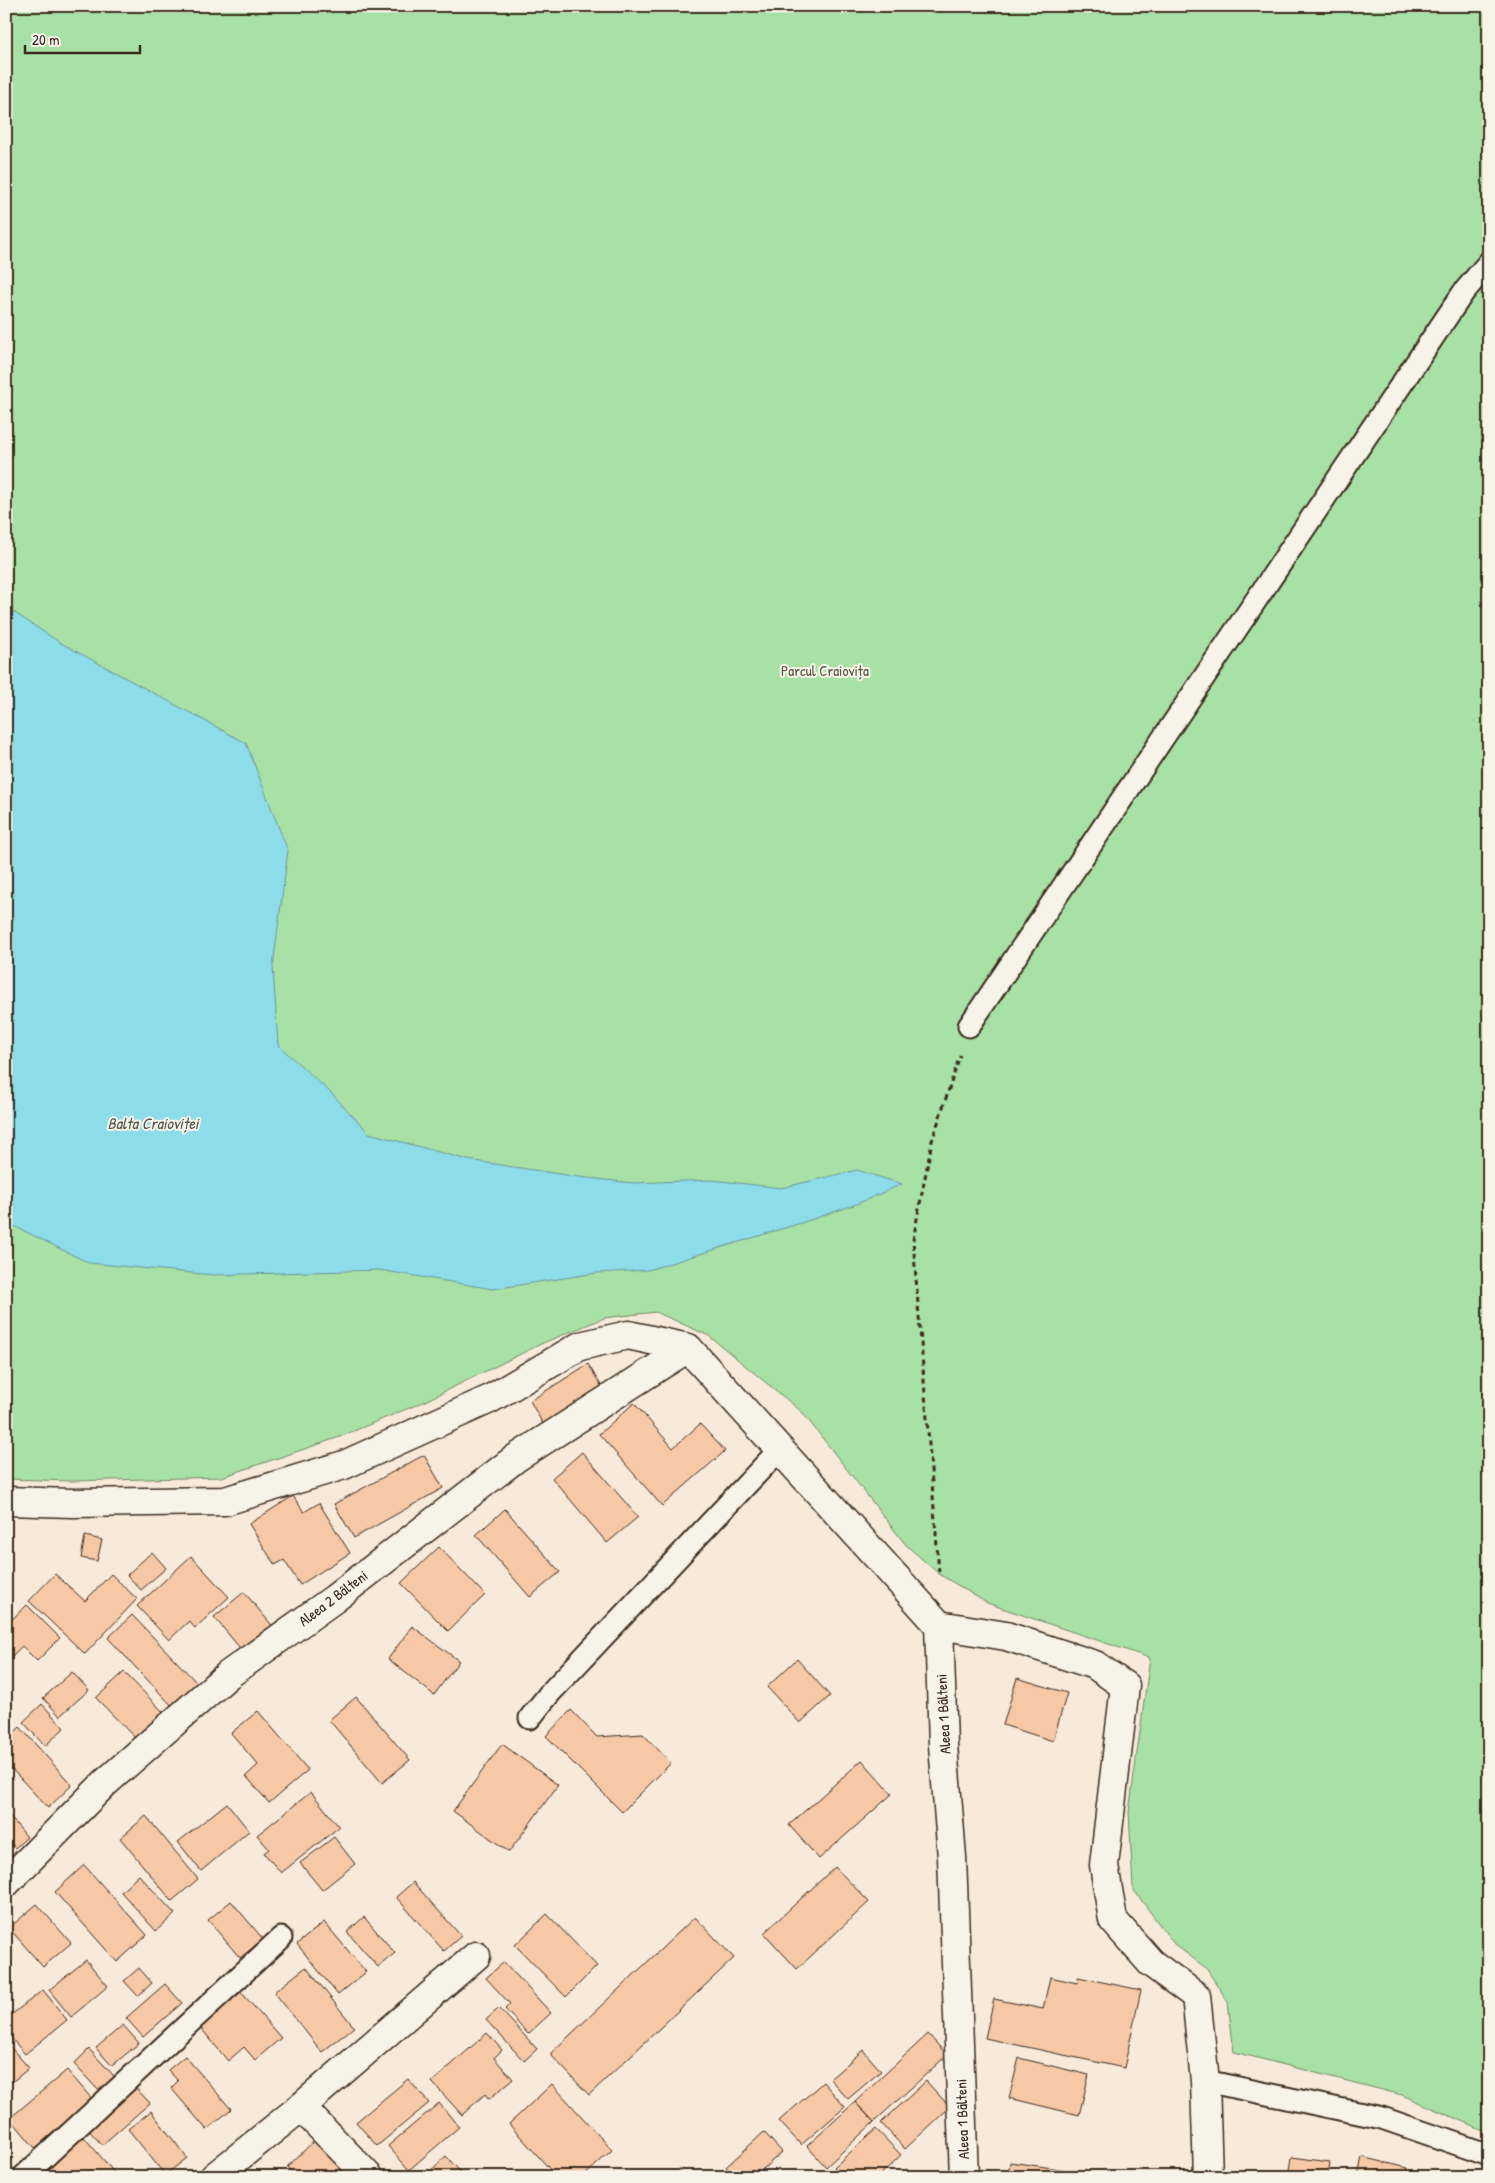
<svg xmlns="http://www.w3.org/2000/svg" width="1495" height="2183" font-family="'Patrick Hand',sans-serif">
<rect width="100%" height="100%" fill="#f7eadb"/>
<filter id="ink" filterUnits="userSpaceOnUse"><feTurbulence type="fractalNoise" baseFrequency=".02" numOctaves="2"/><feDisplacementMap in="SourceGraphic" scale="10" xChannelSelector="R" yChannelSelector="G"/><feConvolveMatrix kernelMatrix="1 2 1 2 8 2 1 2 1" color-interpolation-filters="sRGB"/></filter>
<g filter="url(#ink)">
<path fill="#a8e1a5" stroke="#728662" d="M6,6H1489V2133L1402,2095L1234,2052L1228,2002L1206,1968L1174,1944L1133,1889L1129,1812L1150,1658L987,1603L939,1574L906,1545L802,1412L709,1336L656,1312L604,1318L543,1343L421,1403L337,1438L222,1477L73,1481L6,1479Z"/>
<path fill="#8ddcea" stroke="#6c9598" d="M6,607L59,642L246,743L288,851L273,966L278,1045L330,1092L369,1133L468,1160L579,1177L633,1183L712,1180L781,1188L857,1170L902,1184L857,1204L801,1223L648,1270L597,1273L493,1289L379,1270L213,1275L89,1263L6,1222Z"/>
<path fill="#f7c8a6" stroke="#3b2a1e" d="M588,1364L602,1387L543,1424L530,1401Z
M634,1403L673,1448L700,1424L725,1451L662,1506L599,1434Z
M582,1452L638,1517L607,1543L552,1478Z
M424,1455L443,1488L354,1538L334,1504Z
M293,1496L304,1512L319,1503L350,1553L300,1585L284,1560L275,1565L249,1524Z
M505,1509L560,1572L530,1597L476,1535Z
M85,1536L102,1540L97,1561L81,1558Z
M439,1547L485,1595L448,1631L401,1583Z
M152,1552L166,1568L141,1590L127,1575Z
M191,1556L229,1597L195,1628L189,1621L169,1640L137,1606Z
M55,1574L85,1601L111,1574L137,1599L85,1654L29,1601Z
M244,1592L275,1629L245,1654L214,1617Z
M27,1605L60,1638L37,1661L22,1646L6,1662V1625Z
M132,1615L198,1684L174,1708L108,1638Z
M412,1626L459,1661L434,1695L388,1659Z
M797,1659L830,1696L800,1723L767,1687Z
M72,1672L89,1690L60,1716L43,1698Z
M124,1672L167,1716L139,1742L96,1698Z
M1017,1678L1067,1693L1053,1741L1003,1725Z
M356,1697L410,1760L382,1783L329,1720Z
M42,1704L64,1728L45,1746L23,1722Z
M571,1710L597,1737L643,1734L671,1763L622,1812L546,1736Z
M258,1711L308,1770L269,1803L246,1776L258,1765L231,1733Z
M20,1727L72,1785L48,1808L6,1763V1740Z
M502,1744L558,1785L509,1852L453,1811Z
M862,1760L892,1794L819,1859L789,1825Z
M311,1792L339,1827L281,1873L264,1853L269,1849L257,1835Z
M227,1803L249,1831L201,1871L178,1842Z
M6,1812L27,1837L15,1848L6,1838Z
M146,1816L198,1879L172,1901L120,1838Z
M334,1837L355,1864L322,1890L300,1863Z
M84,1865L147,1935L117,1962L55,1892Z
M835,1867L869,1902L797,1969L764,1933Z
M139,1875L175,1914L156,1931L121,1892Z
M413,1882L461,1936L444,1951L396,1897Z
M231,1901L263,1939L240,1958L208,1920Z
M37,1904L71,1943L43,1967L9,1928Z
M547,1914L597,1966L566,1997L515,1945Z
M364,1917L395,1953L378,1967L347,1932Z
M695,1917L734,1958L589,2095L550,2054Z
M324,1922L366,1972L338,1995L297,1944Z
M86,1960L108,1986L71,2017L49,1990Z
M504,1962L551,2013L528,2034L505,2009L510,2004L486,1978Z
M306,1967L354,2027L322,2052L274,1992Z
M139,1968L152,1983L138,1996L124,1981Z
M1050,1977L1077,1983L1078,1977L1141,1990L1124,2068L985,2038L994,1999L1043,2009Z
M165,1984L182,2003L143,2037L126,2018Z
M43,1990L67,2020L25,2054L6,2032V2019Z
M241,1992L281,2038L255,2060L244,2047L228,2061L200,2027Z
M499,2008L537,2049L524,2061L486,2020Z
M123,2025L139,2043L112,2066L96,2048Z
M487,2033L502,2050L494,2058L513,2079L489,2099L485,2094L462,2115L432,2082Z
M928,2034L947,2055L874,2122L855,2102Z
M6,2042L29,2068L6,2087Z
M89,2049L116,2078L100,2092L74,2064Z
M863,2050L881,2071L848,2099L830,2079Z
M185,2056L231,2109L207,2130L171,2088L178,2081L168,2070Z
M1019,2058L1089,2075L1079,2115L1009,2098Z
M67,2070L92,2099L35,2148L10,2118Z
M408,2079L429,2103L377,2146L356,2122Z
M926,2081L950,2107L905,2149L881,2123Z
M823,2082L845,2107L801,2145L779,2121Z
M131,2083L150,2103L102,2145L84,2125Z
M552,2084L612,2150L583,2177H557L509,2124Z
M855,2102L874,2122L826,2167L807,2146Z
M439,2103L459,2127L409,2170L388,2146Z
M151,2111L187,2158L165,2175L128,2129Z
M876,2129L901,2155L878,2177H843L834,2167Z
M79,2131L118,2177H45L37,2167Z
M764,2132L782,2152L754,2177H735L726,2167Z
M315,2140L351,2177H297L287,2167Z
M446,2156L465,2177H424Z
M1292,2157L1330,2162L1328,2177H1289Z
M1362,2157L1408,2168L1407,2177H1358Z
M1010,2162L1074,2171V2177H1008Z"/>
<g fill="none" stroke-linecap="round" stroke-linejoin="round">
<defs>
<path id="service" d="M969,1026L1463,293L1489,262
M530,1718L550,1693L779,1450
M1205,2081L1382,2118L1489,2155
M23,2177L281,1938"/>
<path id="minor" d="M688,1348L939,1625L943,1745L952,1857L964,2177
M6,1501L72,1503L225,1501L344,1465L490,1399L580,1346L628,1335L688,1348
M939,1625L1006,1636L1095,1665L1125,1686L1104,1865L1113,1920L1151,1963L1196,1996L1205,2081L1208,2177
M6,1883L105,1783L228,1675L334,1599L516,1458L688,1348
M301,2107L369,2177
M214,2177L301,2107L476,1956"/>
</defs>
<use href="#service" stroke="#3b2a1e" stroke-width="25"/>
<use href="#minor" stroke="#3b2a1e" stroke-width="31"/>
<path stroke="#3b2a1e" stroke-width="3" stroke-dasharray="5 4" stroke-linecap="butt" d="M939,1572L913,1240L932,1141L960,1055"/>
<use href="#service" stroke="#f7f3e8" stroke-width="21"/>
<use href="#minor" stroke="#f7f3e8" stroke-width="28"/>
</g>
</g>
<g text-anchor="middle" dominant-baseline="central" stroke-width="4" stroke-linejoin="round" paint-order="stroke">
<g font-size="15" fill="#565840" stroke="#f7f3e8">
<text x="825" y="670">Parcul Craiovița</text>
</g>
<g font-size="15" fill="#3b2a1e" stroke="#f7f3e8">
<text transform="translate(333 1598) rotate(-37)">Aleea 2 Bâlteni</text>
<text transform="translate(943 1714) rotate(-93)">Aleea 1 Bâlteni</text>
<text transform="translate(962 2119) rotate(-92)">Aleea 1 Bâlteni</text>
</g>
<g font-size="16" font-style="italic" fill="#505651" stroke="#f7f3e8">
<text x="153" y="1123">Balta Craioviței</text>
</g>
</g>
<rect width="1495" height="2183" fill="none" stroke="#f7f3e8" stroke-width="25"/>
<rect x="12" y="12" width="1470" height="2158" fill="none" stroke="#3b2a1e" stroke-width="2" filter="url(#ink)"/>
<path d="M25 45v8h115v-8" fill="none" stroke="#3b2a1e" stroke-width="2.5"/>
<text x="32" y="45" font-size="15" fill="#3b2a1e" stroke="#f7f3e8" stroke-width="4" paint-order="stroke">20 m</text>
</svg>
